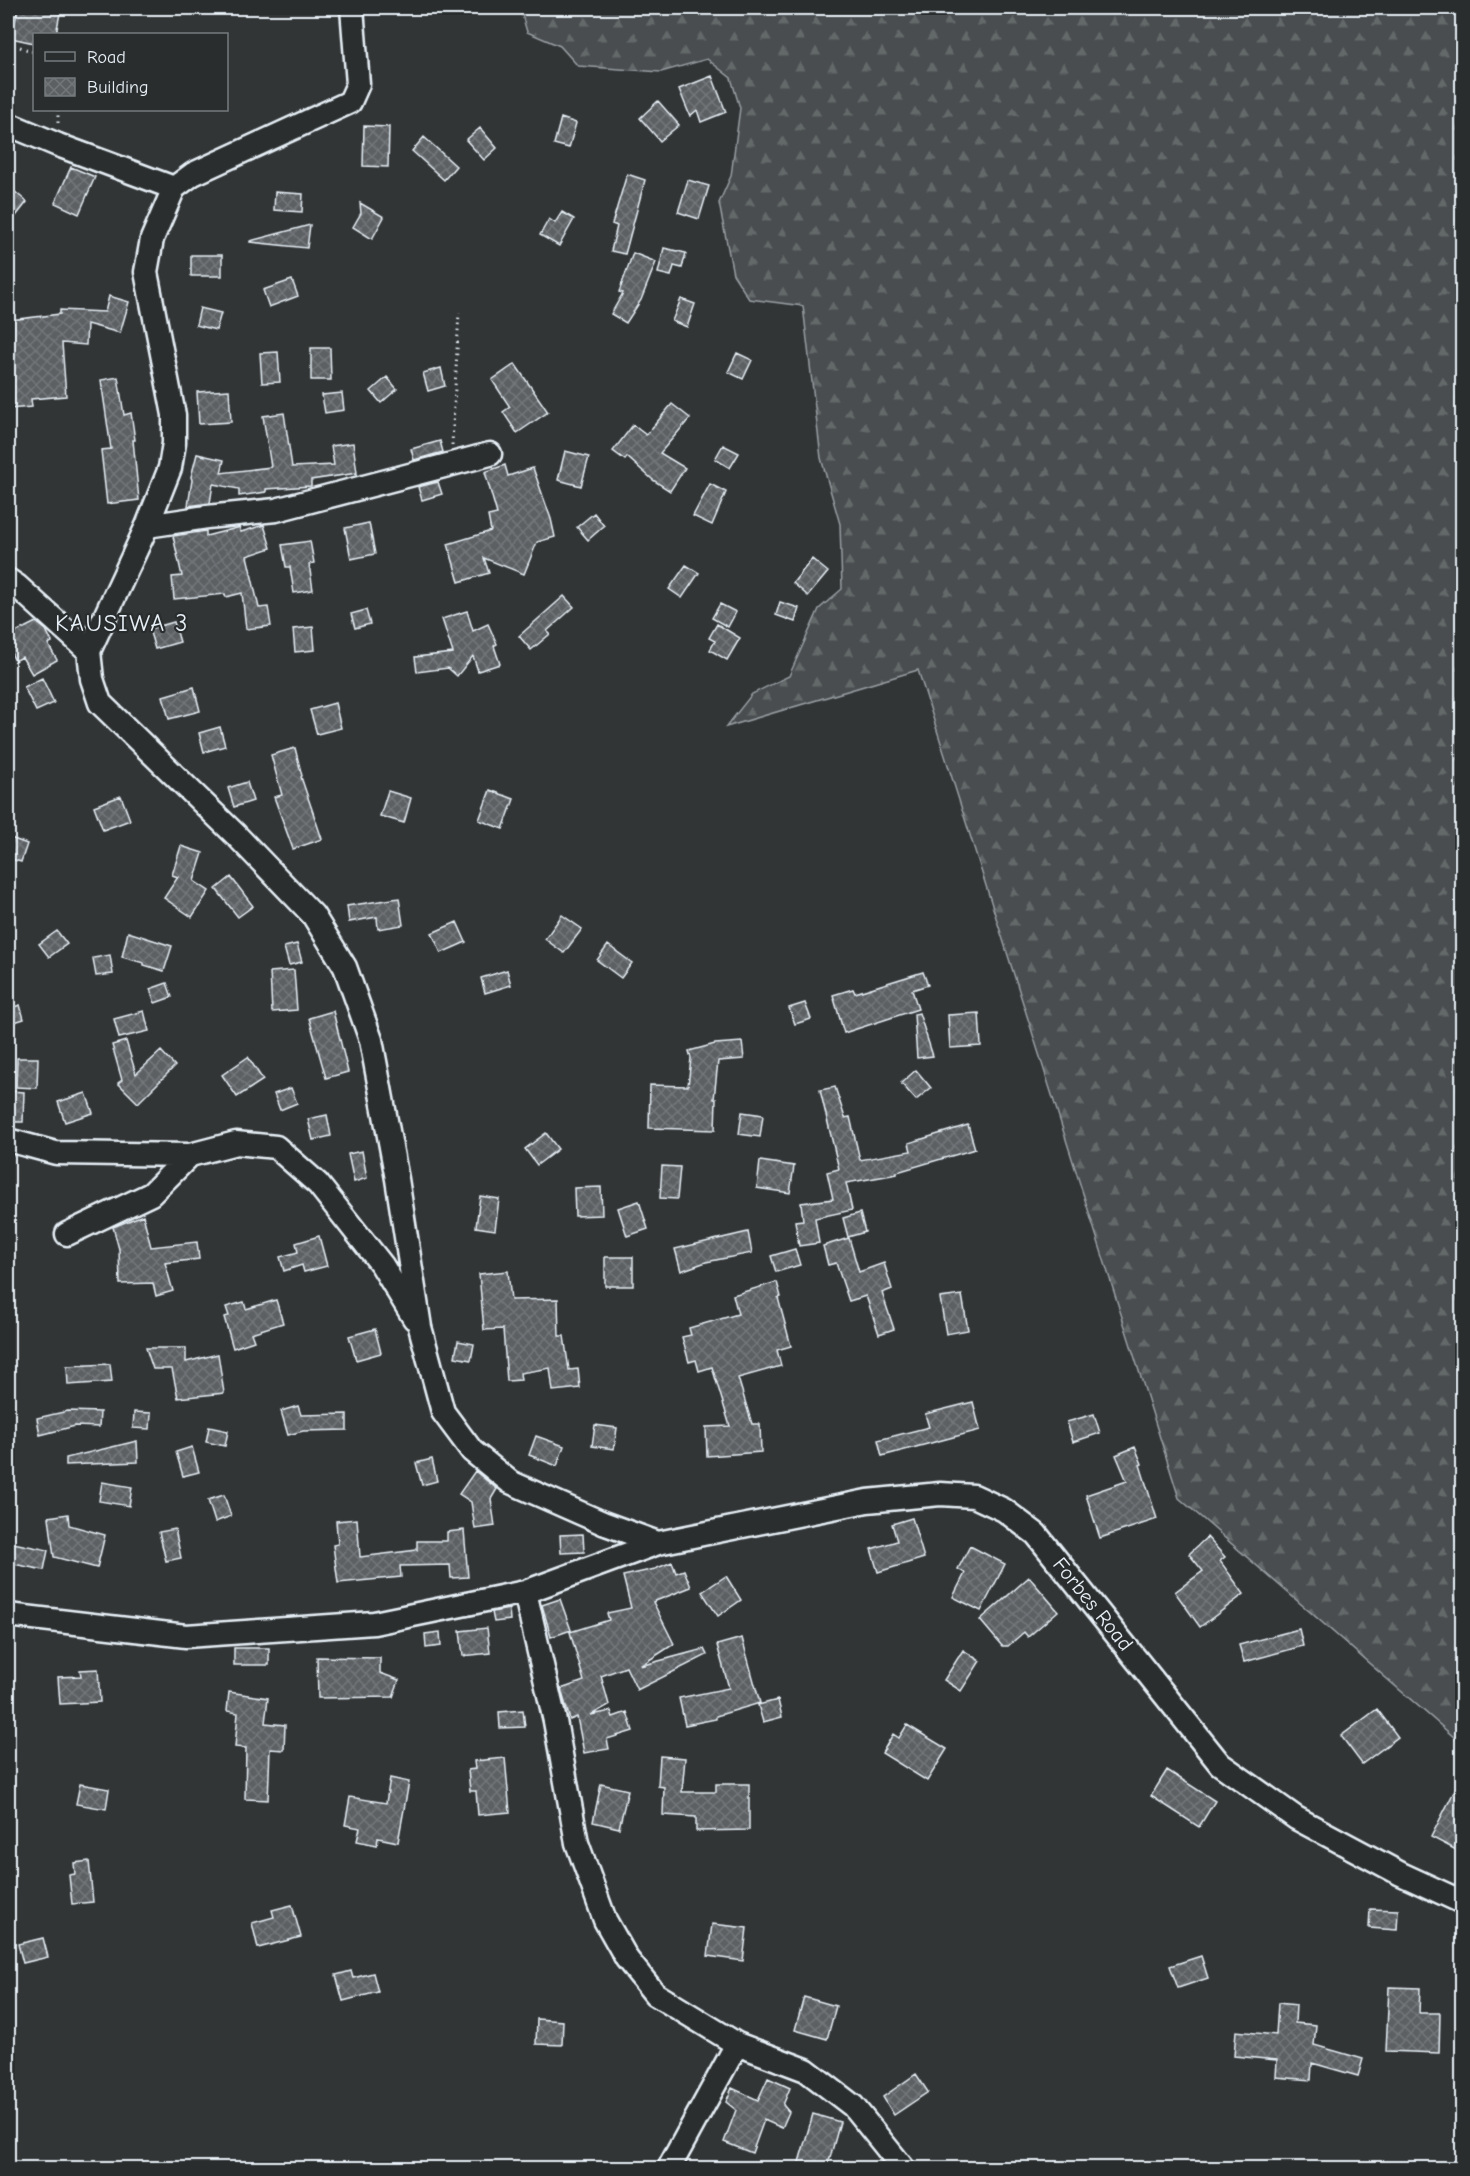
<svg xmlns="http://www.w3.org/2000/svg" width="1470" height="2176" font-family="'Comic Neue',sans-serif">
<defs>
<pattern id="forest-firs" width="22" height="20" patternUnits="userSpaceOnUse" patternTransform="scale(1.5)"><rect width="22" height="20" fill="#494d4f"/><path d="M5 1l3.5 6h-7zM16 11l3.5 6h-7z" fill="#636769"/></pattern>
<pattern id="building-cross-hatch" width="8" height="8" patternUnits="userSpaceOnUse" patternTransform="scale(1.5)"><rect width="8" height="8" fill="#5c6063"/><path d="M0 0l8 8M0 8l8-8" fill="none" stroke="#73777a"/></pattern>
</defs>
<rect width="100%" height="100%" fill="#323536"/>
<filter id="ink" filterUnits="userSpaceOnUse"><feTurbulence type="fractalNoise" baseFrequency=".0167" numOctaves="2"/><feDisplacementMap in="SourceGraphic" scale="12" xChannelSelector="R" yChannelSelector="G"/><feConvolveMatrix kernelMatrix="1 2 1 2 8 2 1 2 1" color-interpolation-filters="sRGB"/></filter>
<g filter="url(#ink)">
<path fill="url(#forest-firs)" stroke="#989fa4" stroke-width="1.5" d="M520,8H1462V1744L1179,1498L918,670L726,727L752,694L789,676L819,609L842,589L840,524L821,458L803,306L749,299L733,274L719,203L731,176L740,108L731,78L707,59L661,72L578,66L560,46L527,32Z"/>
<path fill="url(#building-cross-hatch)" stroke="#e8f1f8" stroke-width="1.5" d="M18,8H61L56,34H34V43L11,38Z
M712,76L726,112L701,122L697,110L690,116L679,89Z
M658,101L679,125L660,141L640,118Z
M561,118L576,123L569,148L554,144Z
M364,126L389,127L388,167L363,166Z
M480,128L497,148L484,160L466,140Z
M424,137L456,166L444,180L412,151Z
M71,167L95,177L79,214L55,203Z
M627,174L645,180L625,254L611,251L617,226L612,224Z
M688,180L709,186L699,219L678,212Z
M14,191L27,202L8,226V199Z
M275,192L303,194L302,212L274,210Z
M360,203L384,217L372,239L353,227L361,213Z
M562,212L574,219L559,246L540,235L549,219L555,223Z
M310,225L307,248L250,242V241Z
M664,248L686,253L682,268L674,266L671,276L658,273Z
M633,253L656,262L641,300L626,323L611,314L623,293L619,292Z
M191,255H222V276H191Z
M292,280L298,296L269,307L263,290Z
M109,296L129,302L120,333L87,324L86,345L62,343L66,396L31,399L32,407L8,409V352L14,351L10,320L60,314V310L105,312Z
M681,299L695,304L687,327L672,321Z
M200,308L221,313L216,330L196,325Z
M311,348H330L331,380H311Z
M278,352L280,382L262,383L260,353Z
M737,353L752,360L743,379L728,372Z
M515,364L548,412L517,433L503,412L510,407L492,380Z
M441,368L445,386L428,391L423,373Z
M118,377L124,415L131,413L135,440H133L139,500L107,504L101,450L111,449L101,380Z
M387,377L397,389L381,403L371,391Z
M229,390L231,422L199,424L197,392Z
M342,393L344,410L325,413L322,395Z
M672,404L690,418L660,453L685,468L670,491L653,480L627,457L625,460L613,451L633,425L646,435Z
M284,413L292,467L334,465L331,446L353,443L357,473L311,480V486L266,489V492L239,496V489L213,484L210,503L188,506L192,480L191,477L197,454L224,460L221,473L271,467L263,416Z
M440,441L443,452L414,460L411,449Z
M723,445L739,453L730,468L715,459Z
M565,451L589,457L581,486L558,480Z
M505,465L508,476L533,468L551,519L555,537L537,542L524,574L484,558L489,573L459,582L448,544L491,531L488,516L497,514L485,472Z
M438,482L442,494L422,500L418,487Z
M710,484L726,492L712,525L693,516Z
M594,513L604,526L588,540L577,527Z
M369,523L375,554L351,559L345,528Z
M264,525L271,548L247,556L259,608L268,607L271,626L246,629L242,593L226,597L225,594L174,599L172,577L182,576L173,536L206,531V536L237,528L239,527L241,532Z
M310,541L314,563L309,564L313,590L294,593L290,567H286L282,545Z
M812,559L828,572L808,596L793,583Z
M686,565L699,573L682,598L669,589Z
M564,596L574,607L547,631L550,634L531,650L519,636Z
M780,602L799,608L795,622L776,615Z
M720,604L736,612L728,627L712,618Z
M366,610L370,624L355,628L351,614Z
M467,611L473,631L488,624L497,644L494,646L500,664L478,671L473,656L457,676L448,668L417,672L415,657L453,653L442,619Z
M36,622L46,630L52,642L48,644L57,660L32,674L22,657L15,661L8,647V636Z
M174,622L180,642L155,649L149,629Z
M717,624L740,638L727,660L710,650L715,641L709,638Z
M313,627L315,650L295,652L293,629Z
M42,678L54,703L36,711L24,687Z
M194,687L200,711L169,719L163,696Z
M335,703L341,728L317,734L310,710Z
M220,727L225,746L204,752L199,733Z
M295,748L302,776L301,777L322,839L293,849L274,797L282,795L271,755Z
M247,782L253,801L234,807L228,788Z
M490,790L514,799L503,829L479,820Z
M388,791L411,798L404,823L380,816Z
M121,796L130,820L103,830L94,806Z
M8,837L27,844L21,862L8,858Z
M181,846L203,853L194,881L209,891L192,917L164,898L178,877L172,875Z
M231,877L253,906L238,917L216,889Z
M399,898L403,925L378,929L377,917L349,922L347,906Z
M562,915L582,929L564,953L545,939Z
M457,922L466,942L441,953L432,933Z
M57,931L67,944L49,957L39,944Z
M128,932L172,946L164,971L144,965V963L122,957Z
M297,944L302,962L289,965L284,947Z
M608,945L632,963L621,978L597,960Z
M110,955L113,974L96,976L93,958Z
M294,970L297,1010L272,1012L270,972Z
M507,970L511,985L485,993L481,978Z
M923,972L928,985L912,990L918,1009L844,1033L833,995L853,989L855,993Z
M167,983L172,997L155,1003L150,989Z
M805,1003L811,1019L795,1024L789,1008Z
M20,1005L24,1019L8,1024V1009Z
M144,1011L149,1031L119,1038L114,1019Z
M333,1011L348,1072L326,1078L309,1018Z
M919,1013L933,1056L917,1058L914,1014Z
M979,1013L981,1046L950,1048L948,1015Z
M126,1041L136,1074L161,1051L175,1066L138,1103L118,1083L122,1080L112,1045Z
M742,1042L744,1059L718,1061L714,1099H716L715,1130L649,1128L650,1085L688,1086L691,1058L689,1051L715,1044Z
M248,1057L263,1080L237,1097L222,1075Z
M17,1058H38L37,1088L16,1087Z
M916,1070L931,1088L916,1100L901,1083Z
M835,1087L845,1118L850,1117L860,1160L911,1151L909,1143L968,1125L975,1149L897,1172V1174L846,1183L852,1210L815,1218L819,1243L799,1246L795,1221L803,1220L801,1203L833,1199L827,1172L839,1169L820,1090Z
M291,1088L297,1103L280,1110L274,1094Z
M8,1091L24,1092L23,1122H8Z
M86,1093L93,1113L65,1122L58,1102Z
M742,1112L763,1115L760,1137L739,1134Z
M327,1115L331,1136L313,1140L308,1119Z
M546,1133L558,1149L537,1165L525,1149Z
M362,1151L367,1178L354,1182L348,1154Z
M760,1161L794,1166L790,1193L757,1188Z
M662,1166L680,1167L677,1199L660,1198Z
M601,1187L602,1215L575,1216L574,1188Z
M480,1196L499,1199L495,1230L476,1227Z
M639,1201L648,1229L627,1236L618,1208Z
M860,1213L865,1232L848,1237L843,1218Z
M143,1215L151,1247L197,1242L199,1259L165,1263L173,1291L156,1296L153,1283L120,1284L119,1249L113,1227Z
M748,1232L752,1253L706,1262L681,1271L675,1249Z
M319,1236L327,1266L304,1272L302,1265L284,1271L280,1257L298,1252L296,1243Z
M849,1238L859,1272L884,1263L892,1289L882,1293L894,1329L879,1334L866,1296L849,1301L836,1263L828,1265L823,1246Z
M795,1249L800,1265L776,1272L771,1256Z
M605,1257H633V1286H605Z
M508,1271L511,1300L558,1299L559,1336H564L569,1370L578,1369L580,1388L553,1391L550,1368L520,1373L521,1380L507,1381L503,1329L484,1330L479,1274Z
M777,1282L781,1297L778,1298L791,1346L777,1350L781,1366L738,1378L752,1424H760L761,1452L707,1456L706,1427L730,1426L712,1367L699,1371L696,1360L689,1362L682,1337L691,1335L689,1328L738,1314L733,1295Z
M962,1295L968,1330L946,1334L940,1298Z
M276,1300L283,1323L251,1333L254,1341L233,1348L224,1317L229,1316L226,1307L244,1302L246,1309Z
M375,1329L381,1353L356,1360L349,1336Z
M458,1341L474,1344L471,1360L455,1357Z
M146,1348H186V1362L218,1354L224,1393L178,1398L172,1369H153Z
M110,1364L112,1382L68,1385L67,1366Z
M973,1402L980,1430L882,1456L878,1440L929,1427L925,1414Z
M298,1406L301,1415L347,1414V1430L303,1431L288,1435L281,1411Z
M68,1411L100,1412L99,1427L75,1426L40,1435L37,1418Z
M134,1412L151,1413L150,1429L133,1428Z
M1094,1414L1100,1433L1073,1442L1067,1422Z
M595,1425L617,1428L614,1449L592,1446Z
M209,1427L228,1431L225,1446L206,1442Z
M536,1436L564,1446L557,1466L529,1455Z
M137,1441L138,1462L66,1465V1458Z
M192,1447L199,1472L183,1476L176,1452Z
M1135,1447L1142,1464L1140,1465L1157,1519L1100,1538L1086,1495L1127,1481L1116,1455Z
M432,1459L437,1481L422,1485L416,1463Z
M475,1471L497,1489L491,1499L495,1526L475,1529L471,1502L459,1494Z
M102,1482L132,1487L129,1506L99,1501Z
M224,1495L231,1516L215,1522L208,1500Z
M68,1514L69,1525L105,1535L97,1568L54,1557L49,1517Z
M912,1518L924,1558L878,1572L871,1549L897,1541L892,1524Z
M357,1519L360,1557L417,1550V1541H447V1532L464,1530L468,1577L451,1578L450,1565L400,1566L401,1577L338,1583L333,1545L338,1544L336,1521Z
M175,1529L181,1558L166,1561L159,1532Z
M583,1534L584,1552L561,1553L560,1535Z
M1207,1537L1225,1557L1220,1561L1244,1594L1200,1627L1175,1592L1203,1571L1189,1554Z
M8,1542L48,1550L44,1570L8,1563Z
M970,1546L1005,1564L981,1611L953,1597L965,1573L958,1569Z
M672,1562L676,1573L684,1570L691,1587L653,1602L674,1644L640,1666L704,1649L707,1655L637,1690L626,1667L601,1676L609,1705L591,1715L611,1711L613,1717L627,1712L633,1731L607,1739L609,1749L584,1753L577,1717L570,1720L561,1689L584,1681L570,1632L609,1620L607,1613L631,1608L623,1576L655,1569Z
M726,1576L741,1600L718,1616L702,1592Z
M1029,1577L1058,1611L1028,1637L1024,1632L1008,1646H1002L980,1620Z
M560,1599L571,1630L551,1637L542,1605Z
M509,1609L510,1620L494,1622L492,1612Z
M487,1628L490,1653L463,1656L460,1631Z
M1299,1629L1303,1646L1244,1662L1239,1645Z
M440,1632L441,1646L426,1648L425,1634Z
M742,1638L760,1703L716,1716V1719L685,1725L679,1698L729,1688L717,1645Z
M234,1648H269V1665H234Z
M963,1650L980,1661L961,1691L944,1680Z
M317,1657L380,1658V1673L399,1680L393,1697L318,1698Z
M98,1669L100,1702L60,1704L58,1677L81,1676L80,1670Z
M229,1692L268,1698L265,1723L285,1725L284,1750L270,1749L268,1800L245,1799L246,1748L235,1747L238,1713L227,1711Z
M778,1700L782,1717L763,1722L758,1705Z
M1377,1709L1398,1737L1362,1764L1341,1736Z
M523,1710L525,1727L500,1728L499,1712Z
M907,1725L947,1749L927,1781L882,1753L893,1734L899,1738Z
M660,1756L685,1758L682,1792H716V1784H749V1830L696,1831V1817L663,1815L664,1787L658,1786Z
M505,1758L510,1812L478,1815L476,1791H470L468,1770L475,1769L474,1761Z
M1167,1770L1215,1801L1199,1827L1151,1796Z
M1462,1776V1853L1431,1837Z
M390,1778L409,1782L398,1842L378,1838L377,1845L357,1841L360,1828L345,1825L350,1797L386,1803Z
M80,1784L109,1789L106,1809L76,1804Z
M601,1784L628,1790L619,1828L593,1822Z
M89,1861L93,1902L72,1904L69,1875L75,1874L74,1863Z
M292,1905L301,1937L258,1948L252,1923L274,1917L272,1910Z
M1370,1909L1398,1910L1397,1930L1369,1928Z
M712,1924L747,1928L743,1961L708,1956Z
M43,1938L48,1957L23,1963L18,1944Z
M1201,1956L1208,1978L1178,1988L1170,1966Z
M351,1971L353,1978L373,1973L378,1992L343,2001L336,1975Z
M1389,1987L1420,1988L1419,2013H1440L1439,2053L1386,2051Z
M804,1997L836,2006L827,2039L795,2030Z
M1278,2003L1296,2005L1295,2023L1316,2025L1314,2045L1363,2059L1358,2076L1312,2063L1311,2080L1276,2077L1277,2060L1234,2056L1236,2031L1276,2035Z
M537,2019L563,2021L562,2045L536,2044Z
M916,2074L928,2092L894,2115L883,2097Z
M768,2078L790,2088L783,2105L789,2112L782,2128L764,2120L752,2153L724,2142L736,2110L726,2102L732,2088L758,2100Z
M813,2114L840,2122L827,2169H797Z"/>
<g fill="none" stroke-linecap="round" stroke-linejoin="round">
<defs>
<path id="minor" d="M352,8L358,84L350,102L193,174L174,188L152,239L146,272L174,415V443L170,468L147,526L89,651L92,679L100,703L236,835L313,915L345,967L371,1040L397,1179L420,1327L443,1412L472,1451L510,1482L603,1523L658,1543
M8,124L58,145L174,188
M147,526L207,517L276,510L490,454
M8,580L17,586L89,651
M8,1140L56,1153L190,1155
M67,1234L151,1194L190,1155L236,1143L276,1147L318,1184L382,1265L414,1318
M525,1592L555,1721L577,1843L605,1920L627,1959L655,1994L737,2044L669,2168
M8,1615L186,1636L374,1623L525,1592L658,1543L867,1501L940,1494L974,1496L1004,1510L1036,1534L1220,1764L1296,1818L1401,1874L1462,1902
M737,2044L806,2070L853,2106L903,2168"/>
</defs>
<use href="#minor" stroke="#e8f1f8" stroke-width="27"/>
<path stroke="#e8f1f8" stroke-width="3" stroke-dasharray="1.5 4.5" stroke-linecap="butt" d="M20,47L34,52
M58,123V110
M452,445L459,312"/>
<use href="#minor" stroke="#2a2d2e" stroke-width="22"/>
</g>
</g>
<g text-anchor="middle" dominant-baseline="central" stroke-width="4.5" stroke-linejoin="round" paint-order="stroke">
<g font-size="21" fill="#e8f1f8" stroke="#2a2d2e">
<text transform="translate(1093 1604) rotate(51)">Forbes Road</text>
</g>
<g font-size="24" letter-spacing="1.5" fill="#e8f1f8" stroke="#2a2d2e">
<text x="122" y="623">KAUSIWA 3</text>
</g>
</g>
<rect width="1470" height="2176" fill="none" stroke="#2a2d2e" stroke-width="30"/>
<rect x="15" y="15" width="1440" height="2146" fill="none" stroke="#e8f1f8" stroke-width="2" filter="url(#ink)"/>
<rect x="33" y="33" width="195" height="78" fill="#2a2d2e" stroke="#767b7f" stroke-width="1.5"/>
<rect x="45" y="52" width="30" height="9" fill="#2a2d2e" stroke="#767b7f" stroke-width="1.5"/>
<text x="87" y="63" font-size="18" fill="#e8f1f8">Road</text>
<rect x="45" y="78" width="30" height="18" fill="url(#building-cross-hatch)" stroke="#767b7f" stroke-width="1.5"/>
<text x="87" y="93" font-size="18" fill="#e8f1f8">Building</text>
</svg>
